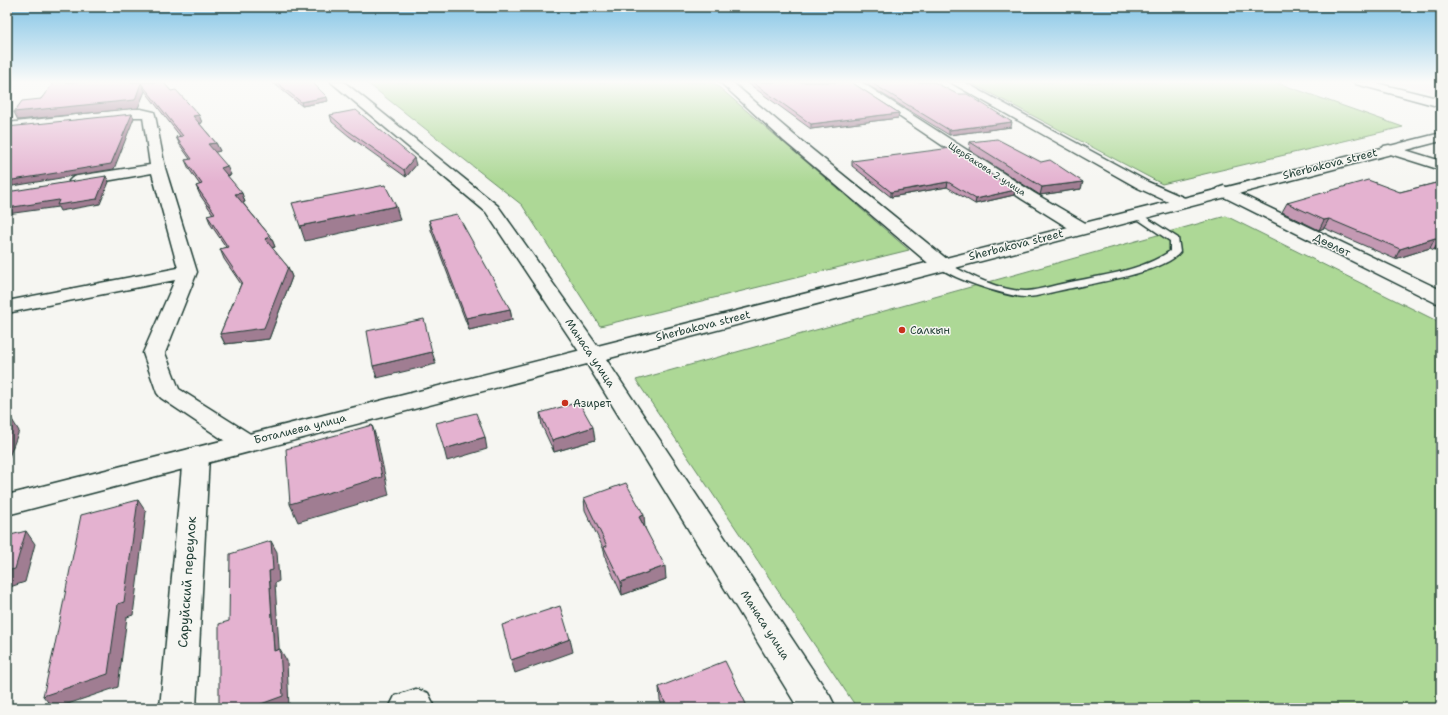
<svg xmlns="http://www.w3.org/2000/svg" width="1448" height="715" font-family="'Shantell Sans',sans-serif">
<rect width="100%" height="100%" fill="#f6f6f2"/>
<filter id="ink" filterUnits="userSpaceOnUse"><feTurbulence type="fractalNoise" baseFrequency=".025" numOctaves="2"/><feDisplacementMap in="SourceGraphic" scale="8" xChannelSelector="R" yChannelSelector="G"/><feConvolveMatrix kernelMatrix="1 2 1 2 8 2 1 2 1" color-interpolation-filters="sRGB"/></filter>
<g filter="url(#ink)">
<path fill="#f1e2e8" d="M1380,82H1441V95L1418,88Z"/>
<path fill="#add896" stroke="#668a65" d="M366,82H713L909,250L600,326L522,205Z
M969,82H1275L1403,127L1162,184Z
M1226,216L1441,323V708H857L636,380Z"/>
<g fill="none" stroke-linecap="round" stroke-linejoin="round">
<defs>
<path id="service" d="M1136,211L1178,238L1180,252C1164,273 1089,284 1062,290C1051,292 1038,297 1026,297C1009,297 947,278 936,264L941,261L945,262C967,274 1001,292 1027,291C1040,290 1054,285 1066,283C1098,276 1143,271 1170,251V241L1133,216V212Z"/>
<path id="minor" d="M331,82H344L498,206L603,354L600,359L592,361L584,359L486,212Z
M720,82H732L794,135L948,260L950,264L948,268L941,270L934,268L784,141Z
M848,82H861L1034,193L1087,224L1090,228L1087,232L1081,233L1075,232L1022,199Z
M950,82H964L1148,182L1187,199L1189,202L1187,205L1181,207L1175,205L1138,188Z
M1354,82H1372L1441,99V107L1356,84Z
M127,109H141L154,112L155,115L165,168L197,272L165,353L179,389L255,437L259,443L255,449L246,451L237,449L161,398L157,393L143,353L175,280L7,313V301L178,268L152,173L77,186L72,184L69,181L72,178L77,176L150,165L143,117H127L7,131V123Z
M1389,145L1441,161V170L1384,152L1382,149L1384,146Z
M1224,186L1441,290V304L1434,302L1218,194L1216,191L1218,188Z
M196,447L205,450L209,456L196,708H160L183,456L187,450Z
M416,689L428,693L434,705L432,708H389L395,696Z"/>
<path id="tertiary" d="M1441,133V141L606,359L830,696L836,708H798L587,364L7,515V495Z"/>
</defs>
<use href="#service" stroke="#1f3d34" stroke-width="3"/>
<use href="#minor" stroke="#1f3d34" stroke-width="3"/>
<use href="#tertiary" stroke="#1f3d34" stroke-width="3"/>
<use href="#service" fill="#f6f6f2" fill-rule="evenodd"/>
<use href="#minor" fill="#f6f6f2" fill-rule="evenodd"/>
<use href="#tertiary" fill="#f6f6f2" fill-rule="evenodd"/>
</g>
<path fill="#c499b3" stroke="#1f3d34" d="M54,82H164H163L171,91L199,115L202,123H199L216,143L220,151L215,152L231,175L227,176L245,202H242L271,237L275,247L272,248L288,267L292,277L269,339L225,344L220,334L241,284L224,259L220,249L226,247L211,225L207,215L213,214L200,195L196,186L200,185L189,169L185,160L190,159L180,145L176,137L180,136L145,91L138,108L18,120L14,112L41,99Z
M272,82H312L328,101L302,106Z
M746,82H851L899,113L898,118L811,129Z
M863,82H934L1011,127L949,135Z
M330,115L416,165L406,177L349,136L332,122Z
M970,142L1081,189L1040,195L969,150Z
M852,161L1014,195L975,204L947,187L891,197L852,166Z
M1440,182L1441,247L1434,250L1430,248L1395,259L1324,228L1319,230L1282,212L1287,203L1400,192Z
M429,220L510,309L512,320L469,330L431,230Z
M540,413L595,440L554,452L542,426Z
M584,498L645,528L666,579L622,595L606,560L604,550L585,510Z
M659,687L748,708H663L660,700Z"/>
<path fill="#a07d92" stroke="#1f3d34" d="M141,83L145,91L138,108L18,120L14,112Z
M327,97L328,101L302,106L301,102Z
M899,113L898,118L811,129V124Z
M132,114L134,118L114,169L7,187V181Z
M199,115L202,123L196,124L193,116Z
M1012,122L1011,127L949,135V130Z
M216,143L220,151L212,153L208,144Z
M414,158L416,165L406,177L404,170Z
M227,166L231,175L224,176L221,168Z
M106,176L109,182L100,204L60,211L58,207L7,214V208Z
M948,182L947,187L891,197V192Z
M1083,182L1081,189L1040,195L1042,187Z
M1015,190L1014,195L975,204L976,199Z
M242,193L245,202L239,203L235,194Z
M396,206L400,220L305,241L300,226Z
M1329,219L1324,228L1319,230L1324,220Z
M271,237L275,247L269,248L265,239Z
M1435,238L1430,248L1395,259L1400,249Z
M1441,239V247L1434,250L1439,240Z
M288,267L292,277L269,339L225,344L220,334Z
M510,309L512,320L469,330L466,318Z
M432,352L436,364L377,378L373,366Z
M11,418L19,431L7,462V428Z
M372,425L378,443L389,495L298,522L290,504Z
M593,427L595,440L554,452L552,440Z
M485,437L487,449L447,461L444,449Z
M138,500L146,512L133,615L127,617L118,687L56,708H53L43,696Z
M644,515L645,528L639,517Z
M26,531L35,544L25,582L7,588V571Z
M271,541L277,552L279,581L275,583L280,663L274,651L269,571Z
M665,566L666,579L622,595L621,582Z
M570,639L573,652L515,673L511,660Z
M280,649L287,661L289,708H250Z"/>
<path fill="#e4b2d0" stroke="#1f3d34" d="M54,82H163L171,91L176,90L199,115L193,116L216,143L208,144L227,166L221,168L242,193L235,194L271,237L265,239L288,267L264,328L220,334L242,282L220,249L228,247L207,215L215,213L196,186L202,184L185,160L192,159L176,137L183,136L141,83L135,100L14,112L22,101L41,99Z
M276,82H312L327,97L301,102Z
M752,82H851L899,113L811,124Z
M870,82H934L957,94H967L1012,122L949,130Z
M356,110L414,158L404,170L347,130L330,115Z
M132,114L111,164L7,181V127Z
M997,139L1041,162L1050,160L1083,182L1042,187L970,142Z
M951,148L1015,190L976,199L948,182L891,192L852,161Z
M106,176L97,199L57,205L59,200L7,208V192Z
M1368,180L1400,192L1440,182H1441V239L1439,240L1435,238L1400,249L1329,219L1324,220L1287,203Z
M385,185L396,206L300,226L292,203Z
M457,214L510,309L466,318L429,220Z
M424,319L432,352L373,366L367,331Z
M579,402L593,427L552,440L540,413Z
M476,413L485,437L444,449L436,423Z
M11,418L7,428V419Z
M372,425L382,477L290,504L286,449Z
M626,483L644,515L639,517L665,566L621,582L604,547L607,546L584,498Z
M138,500L124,602L118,604L108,674L43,696L54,649L81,515Z
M26,531L15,569L7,571V536Z
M271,541L273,570L269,571L274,651L280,649L283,696L250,708H219V624L229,621L230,554Z
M560,606L570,639L511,660L502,625Z
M725,661L748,708H667L659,687Z"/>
</g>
<linearGradient id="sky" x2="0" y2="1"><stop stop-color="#82c4e6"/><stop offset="0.45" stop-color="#fbfbf9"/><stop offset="1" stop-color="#fbfbf9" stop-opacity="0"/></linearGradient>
<rect width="1448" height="182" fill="url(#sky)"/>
<g fill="#c8321e" stroke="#f6f6f2" stroke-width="1.5">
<circle cx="902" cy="330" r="4"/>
<circle cx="565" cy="403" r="4"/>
</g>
<g text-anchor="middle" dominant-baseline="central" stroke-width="3" stroke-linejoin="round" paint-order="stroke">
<g font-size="9" fill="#1f3d34" stroke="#f6f6f2">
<text transform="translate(987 169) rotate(33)">Щербакова 2 улица</text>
</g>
<g font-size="11" fill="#1f3d34" stroke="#f6f6f2">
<text transform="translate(1330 164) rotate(-14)">Sherbakova street</text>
<text transform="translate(1016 245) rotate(-14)">Sherbakova street</text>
<text transform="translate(1332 245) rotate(26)">Дөөлөт</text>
<text transform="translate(703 326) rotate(-14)">Sherbakova street</text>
<text transform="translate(590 353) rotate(56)">Манаса улица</text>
<text transform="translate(300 429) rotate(-14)">Боталиева улица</text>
<text transform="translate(765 625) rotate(57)">Манаса улица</text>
</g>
<g font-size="11" fill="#1f3d34" stroke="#f6f6f2" text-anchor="start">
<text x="910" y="330">Салкын</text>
<text x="573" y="403">Азирет</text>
</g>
<g font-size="13" fill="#1f3d34" stroke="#f6f6f2">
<text transform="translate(187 582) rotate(-86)">Саруйский переулок</text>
</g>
</g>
<rect width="1448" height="715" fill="none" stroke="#f6f6f2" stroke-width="24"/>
<rect x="12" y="12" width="1424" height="691" fill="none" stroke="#1f3d34" stroke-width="1.5" filter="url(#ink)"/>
</svg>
